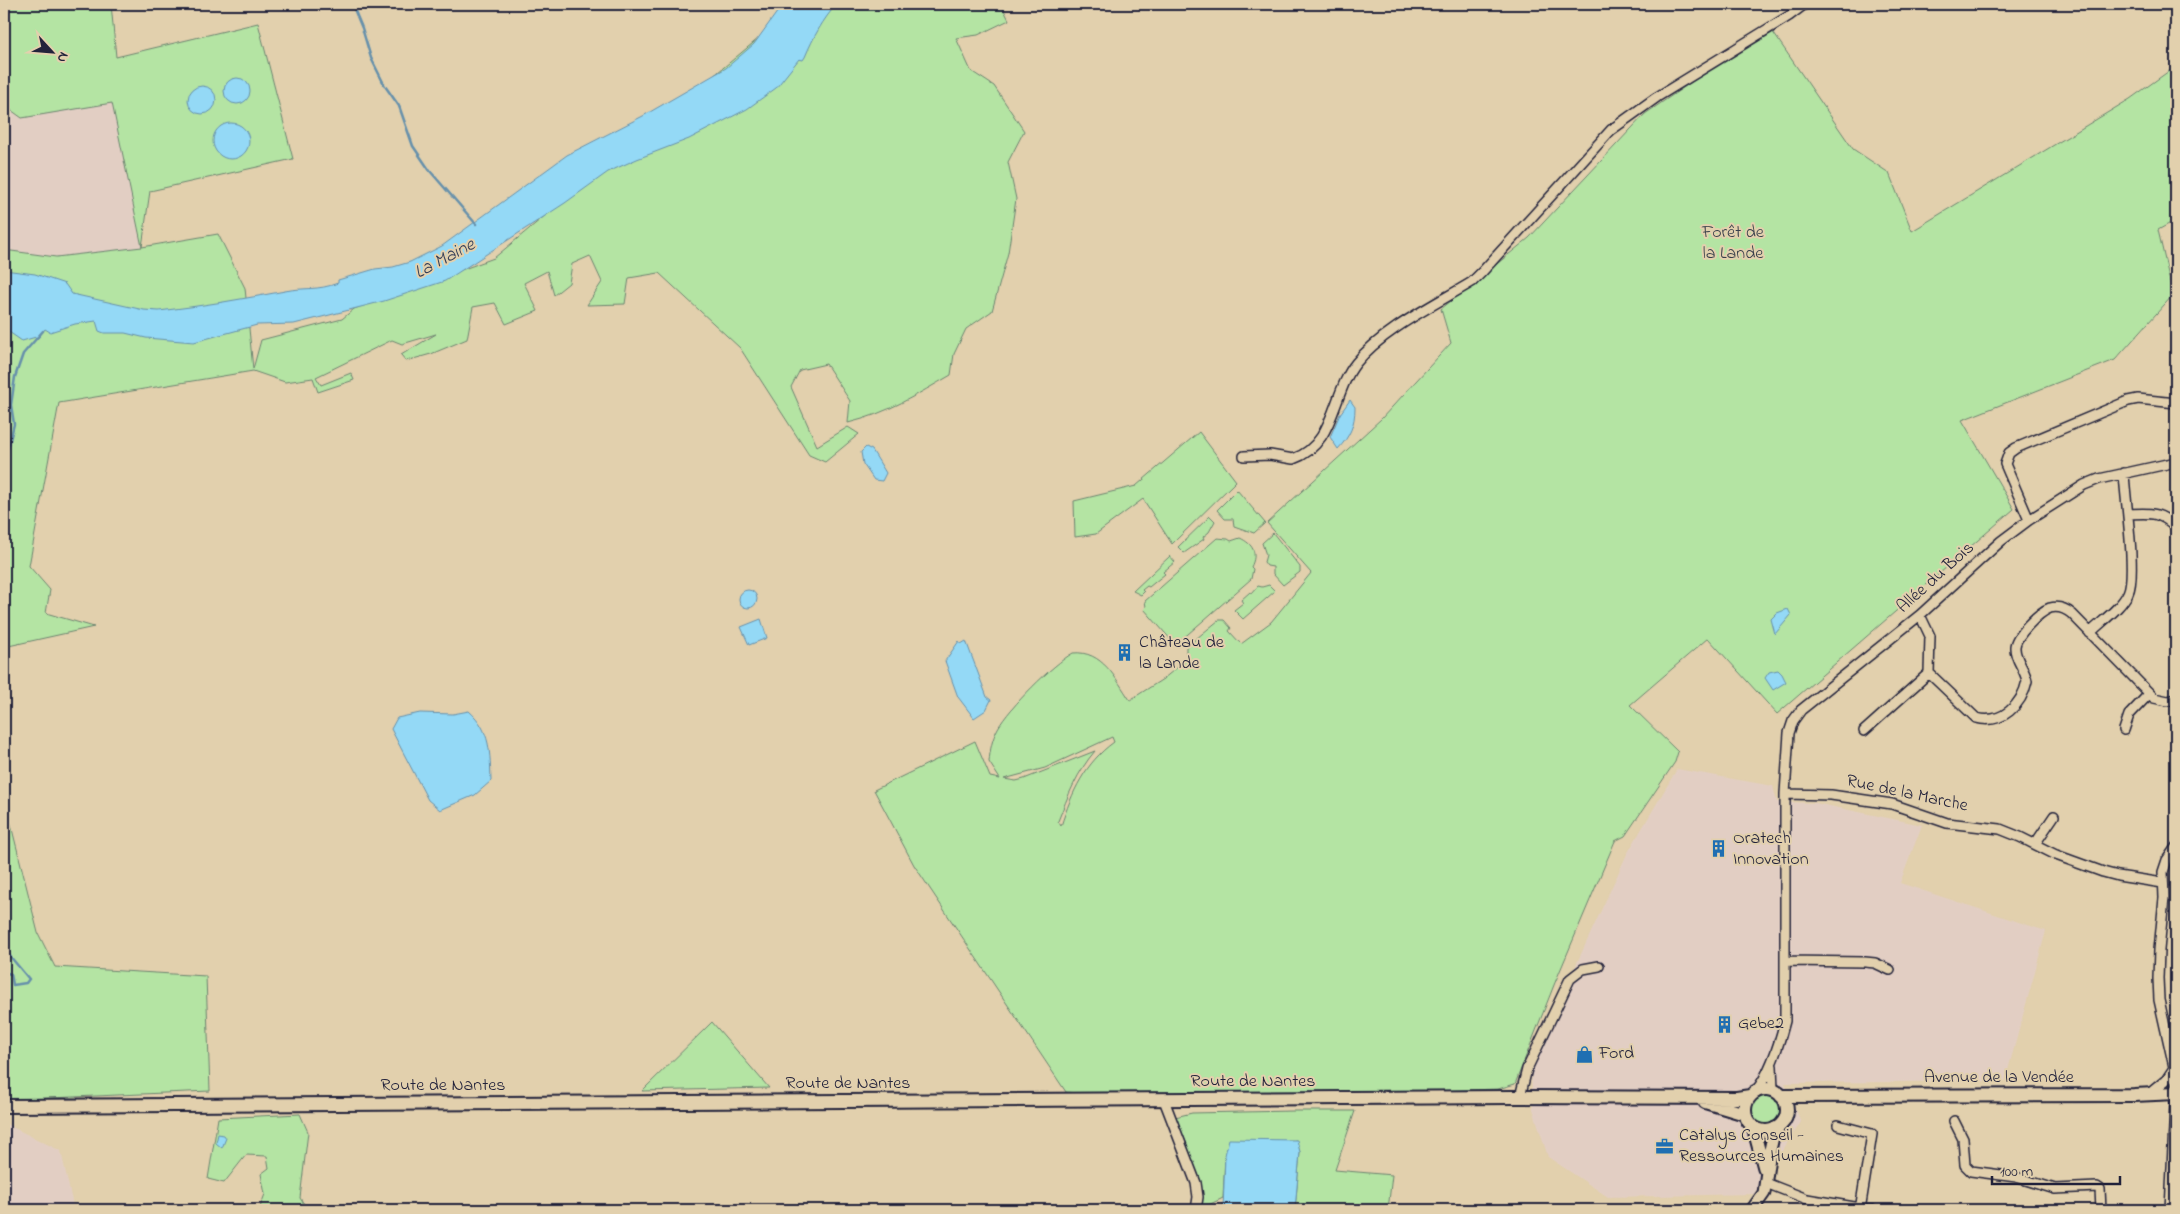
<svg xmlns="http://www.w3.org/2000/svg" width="2180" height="1214" font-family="'Indie Flower',sans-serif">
<rect width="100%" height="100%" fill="#e2d0ad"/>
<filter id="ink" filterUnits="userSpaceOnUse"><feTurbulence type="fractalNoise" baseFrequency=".02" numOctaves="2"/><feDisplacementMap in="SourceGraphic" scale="10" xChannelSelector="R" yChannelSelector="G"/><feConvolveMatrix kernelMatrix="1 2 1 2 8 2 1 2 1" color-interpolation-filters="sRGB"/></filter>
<g filter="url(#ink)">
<path fill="#e2cec3" d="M112,103L142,248L56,257L4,250V105L22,118Z
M1677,769L1773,786L1777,802L1815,803L1922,825L1900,883L2046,931L2005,1081L1785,1083L1801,1122L1754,1194L1608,1197L1548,1157L1533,1109L1531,1072L1565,989L1627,854Z
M4,1123L61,1151L74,1210H4Z"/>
<path fill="#b4e4a3" stroke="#6b836f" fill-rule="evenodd" d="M4,4H111L116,57L258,23L293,159L150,191L142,247L218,234L245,288L253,369L261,340L342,319L354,309L494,258L800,4H1001L1009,20L978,35L956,38L971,71L994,86L1024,131L1008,162L1016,199L1008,253L992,311L966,329L954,354L951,375C918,394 886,414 848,423L850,401L826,364L800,370L791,387L817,446L848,427L859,434L825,462L809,455L740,348L659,273L629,278L625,304L587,305L602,282L590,256L572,264L569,283L554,295L547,271L524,283L538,311L506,324L495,303L473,307L467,339L431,354L406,361L401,355L436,334L402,344L392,340L316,377L321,385L351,373L354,380L318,392L313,378L285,382L253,371L59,403L29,566L50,590L46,613L94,627L4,647V250L56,257L142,247L112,103L22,118L4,105Z
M1770,28L1853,149L1889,173L1912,231L2130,99L2176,66V220L2158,230L2173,295L2115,360L1962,420L2014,509L1777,714L1708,638L1630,705L1678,752L1675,762L1625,836L1615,841L1554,985L1515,1084L1498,1089L1159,1100L1066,1092L914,865L874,790L975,741L990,777L1000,779L989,762C990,750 992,739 998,728C1010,707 1052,665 1073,653C1102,650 1116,679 1130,700L1163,679L1189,658L1186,653V647L1219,620H1224L1231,628L1229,631L1241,644L1271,622L1311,573L1267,523L1381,419L1451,343L1441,309L1529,238L1645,114ZM1112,737L1114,742C1085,763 1072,792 1061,826L1058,821C1068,796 1077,772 1095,751L1024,779L1016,781L1004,779L1045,768Z
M1199,432L1236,481L1172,544L1143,499L1096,534L1075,537L1074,501L1136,486Z
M1237,490L1265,523L1254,533L1234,526L1233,519H1225L1217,510Z
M1210,516L1215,521L1209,532L1203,537L1204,539L1184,553L1178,547Z
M1273,533L1300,567V572L1283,585L1273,574V567L1267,566L1264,562L1266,555L1262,543Z
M1217,538L1228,539L1231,541L1240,538C1253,544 1258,553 1251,567L1253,569L1251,579L1180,641H1172L1144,609L1146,607L1145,601Z
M1170,556L1175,562L1163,572L1165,574L1149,587L1147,586L1142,590L1144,592L1141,595L1133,591Z
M1269,585L1275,591L1243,619L1234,610L1243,603L1241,600L1250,592L1252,593L1258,586L1262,587Z
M4,797L38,933L55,967L206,976L210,1091L4,1100Z
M712,1022L769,1088L642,1091Z
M1751 1110a15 15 0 1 1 30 0a15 15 0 1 1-30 0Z
M1294,1111H1355L1335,1170L1392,1175L1388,1210H1295L1300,1152L1296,1140L1225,1155L1223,1198L1200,1209L1201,1189L1186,1142L1175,1117L1192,1113Z
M300,1114L308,1132L300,1198L308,1210H259L265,1194L261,1174L269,1168L267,1156L246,1155L224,1183L208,1179L218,1118Z"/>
<path fill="#94d9f6" stroke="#6690ab" d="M783,4H837C823,19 813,38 805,57L803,60L799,59L776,88L747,109L689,139L637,159L608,172L565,203L445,281L384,301L318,318L294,324L257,325L194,342L146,338L125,333H104L99,331L96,321L75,324L50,332L45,329L38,338L36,337L22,341L9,332L6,325H4V270L35,274L65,284L72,294L144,310L159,311C202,306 243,299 285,291C305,287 317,291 338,283V280L375,269L393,267L410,262L442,246L567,155L643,116L726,68L754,44Z
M224 91a13 13 0 1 1 26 0a13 13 0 1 1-26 0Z
M188 100a14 14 0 1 1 28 0a14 14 0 1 1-28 0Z
M213 141a18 18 0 1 1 36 0a18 18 0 1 1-36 0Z
M1350,400L1355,407C1355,425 1350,436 1338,449L1330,437L1340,414Z
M866,447L872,450L886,473L882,481L874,480L863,464L861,452Z
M739 599a9 9 0 1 1 18 0a9 9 0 1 1-18 0Z
M1788,609L1791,615L1775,634L1771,619L1777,613Z
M761,619L767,638L749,645L741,627Z
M959,641L961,644L966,641L987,697L991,700L986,710L974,718L958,697L945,661Z
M1778,670L1782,674L1786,682L1773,690L1765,678L1769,672Z
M469,711C491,730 490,754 491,781L475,795L440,810L428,800L391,729L397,718L420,713L453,714Z
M218,1134L224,1135L226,1138L222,1148L216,1143Z
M1229,1139L1297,1140L1300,1152L1295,1210H1223L1225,1155Z"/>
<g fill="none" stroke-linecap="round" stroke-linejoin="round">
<path stroke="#6690ab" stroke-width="2.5" d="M352,4L362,28L371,58L385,86L399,106L413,146L430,171L476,224
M4,464L14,424L11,405L15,377L23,354L43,331
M4,949L29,979L26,983L13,985L11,974L7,973L4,975"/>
<defs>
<path id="minor" d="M1244,456L1270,455L1293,459C1335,445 1332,393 1356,363C1382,330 1436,304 1472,282L1482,272L1611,130L1657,97L1789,16L1805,4
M2128,514C2150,513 2159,511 2176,527
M2029,520L2005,464L2009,453L2016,448L2128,401L2138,399L2176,403
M1920,615L1930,636L1929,673L1976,718C2002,725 2022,705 2027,681C2025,669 2015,660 2015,648C2014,637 2039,612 2050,608C2058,606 2066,609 2072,614L2154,698L2168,701L2176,699
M2090,633C2102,621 2121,608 2128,593C2137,575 2125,498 2124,473
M2124,730L2129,715L2149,694
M1864,731L1929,673
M1785,794L1831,795L1892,804L1947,823L2000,829L2020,837L2056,855L2103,872L2118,876L2163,883
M2035,844L2054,816
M1785,961L1865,962L1875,963L1890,970
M1772,1066L1773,1090
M1756,1091C1771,1071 1779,1045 1785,1021V794L1789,733L1793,721L1801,710L1920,615L2001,541L2029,520L2084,485L2099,479L2176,462
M2149,1094L2166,1080L2174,1068
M1520,1097L1527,1069L1570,979L1583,969L1599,966
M1164,1100L1196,1183L1198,1197L1196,1210
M1954,1121L1963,1139L1965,1165L1971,1171L2016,1177L2055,1189L2097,1187L2100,1189L2101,1210
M1838,1125L1872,1134L1860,1210
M1766,1183L1807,1199L1872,1210
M2170,1210L2176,1083L2174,1067L2159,1000L2158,978L2159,950L2164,898L2163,872L2167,860L2176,847"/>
<path id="tertiary" d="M1753,1127L1764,1168
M1752,1210L1764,1193L1770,1150L1775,1128"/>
<path id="secondary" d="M1745 1110a21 21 0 1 1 42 0a21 21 0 1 1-42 0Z
M1781,1096L2134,1095L2176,1093
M1705,1102L1745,1114
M4,1106L1512,1097L1737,1098L1750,1096"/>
</defs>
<use href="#minor" stroke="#22223b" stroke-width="12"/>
<use href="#tertiary" stroke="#22223b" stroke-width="15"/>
<use href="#secondary" stroke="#22223b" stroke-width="16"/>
<use href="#minor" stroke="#e2d0ad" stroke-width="9"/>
<use href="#tertiary" stroke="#e2d0ad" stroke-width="11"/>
<use href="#secondary" stroke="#e2d0ad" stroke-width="12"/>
</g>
</g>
<defs>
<symbol id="building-bare" viewBox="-9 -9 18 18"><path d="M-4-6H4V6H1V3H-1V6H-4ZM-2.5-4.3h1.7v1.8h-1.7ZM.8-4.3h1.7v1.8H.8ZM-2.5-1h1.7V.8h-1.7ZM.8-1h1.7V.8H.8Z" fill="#1f6fb2" stroke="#e2d0ad" stroke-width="2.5" paint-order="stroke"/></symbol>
<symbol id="shop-bare" viewBox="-9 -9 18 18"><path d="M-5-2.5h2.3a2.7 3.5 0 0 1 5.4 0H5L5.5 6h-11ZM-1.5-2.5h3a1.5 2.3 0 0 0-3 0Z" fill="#1f6fb2" stroke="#e2d0ad" stroke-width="2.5" paint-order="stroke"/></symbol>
<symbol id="office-bare" viewBox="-9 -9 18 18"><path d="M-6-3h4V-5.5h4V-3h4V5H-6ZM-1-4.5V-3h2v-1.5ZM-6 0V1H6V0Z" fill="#1f6fb2" stroke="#e2d0ad" stroke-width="2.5" paint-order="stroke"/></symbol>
</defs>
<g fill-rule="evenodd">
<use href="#building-bare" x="1112" y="640" width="25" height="25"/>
<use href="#building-bare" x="1706" y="836" width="25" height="25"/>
<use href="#building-bare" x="1712" y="1012" width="25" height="25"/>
<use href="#shop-bare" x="1572" y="1042" width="25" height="25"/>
<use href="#office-bare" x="1652" y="1134" width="25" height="25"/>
</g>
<g text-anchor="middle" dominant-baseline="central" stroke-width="4" stroke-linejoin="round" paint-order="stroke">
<g font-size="18" fill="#383f4b" stroke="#e2d0ad">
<text x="1733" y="233">Forêt de<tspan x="1733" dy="21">la Lande</tspan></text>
</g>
<g font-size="18" fill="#22223b" stroke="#e2d0ad">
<text transform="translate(1936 578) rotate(-42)">Allée du Bois</text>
<text transform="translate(1907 794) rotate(12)">Rue de la Marche</text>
<text x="1999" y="1078">Avenue de la Vendée</text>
<text x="1253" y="1082">Route de Nantes</text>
<text x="848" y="1084">Route de Nantes</text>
<text x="443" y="1086">Route de Nantes</text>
</g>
<g font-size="18" fill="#22223b" stroke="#e2d0ad" text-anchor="start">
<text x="1139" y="643">Château de<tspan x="1139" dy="21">la Lande</tspan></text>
<text x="1733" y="839">Oratech<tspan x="1733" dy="21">Innovation</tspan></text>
<text x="1738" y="1024">Gebe2</text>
<text x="1599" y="1054">Ford</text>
<text x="1679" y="1136">Catalys Conseil -<tspan x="1679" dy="21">Ressources Humaines</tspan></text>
</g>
<g font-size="19" font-style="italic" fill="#333d57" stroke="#e2d0ad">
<text transform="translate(445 259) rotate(-28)">La Maine</text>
</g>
</g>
<rect width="2180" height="1214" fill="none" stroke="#e2d0ad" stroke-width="20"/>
<rect x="10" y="10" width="2160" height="1194" fill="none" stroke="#22223b" stroke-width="2" filter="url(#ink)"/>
<g transform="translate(52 52) rotate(116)" stroke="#e2d0ad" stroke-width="4" paint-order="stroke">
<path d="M0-4L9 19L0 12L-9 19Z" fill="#22223b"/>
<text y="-8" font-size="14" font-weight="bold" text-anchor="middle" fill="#22223b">N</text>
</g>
<path d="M1992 1176v8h128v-8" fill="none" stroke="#22223b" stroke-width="2.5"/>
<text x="2000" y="1176" font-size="15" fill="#22223b" stroke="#e2d0ad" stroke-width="4" paint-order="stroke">100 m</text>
</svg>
